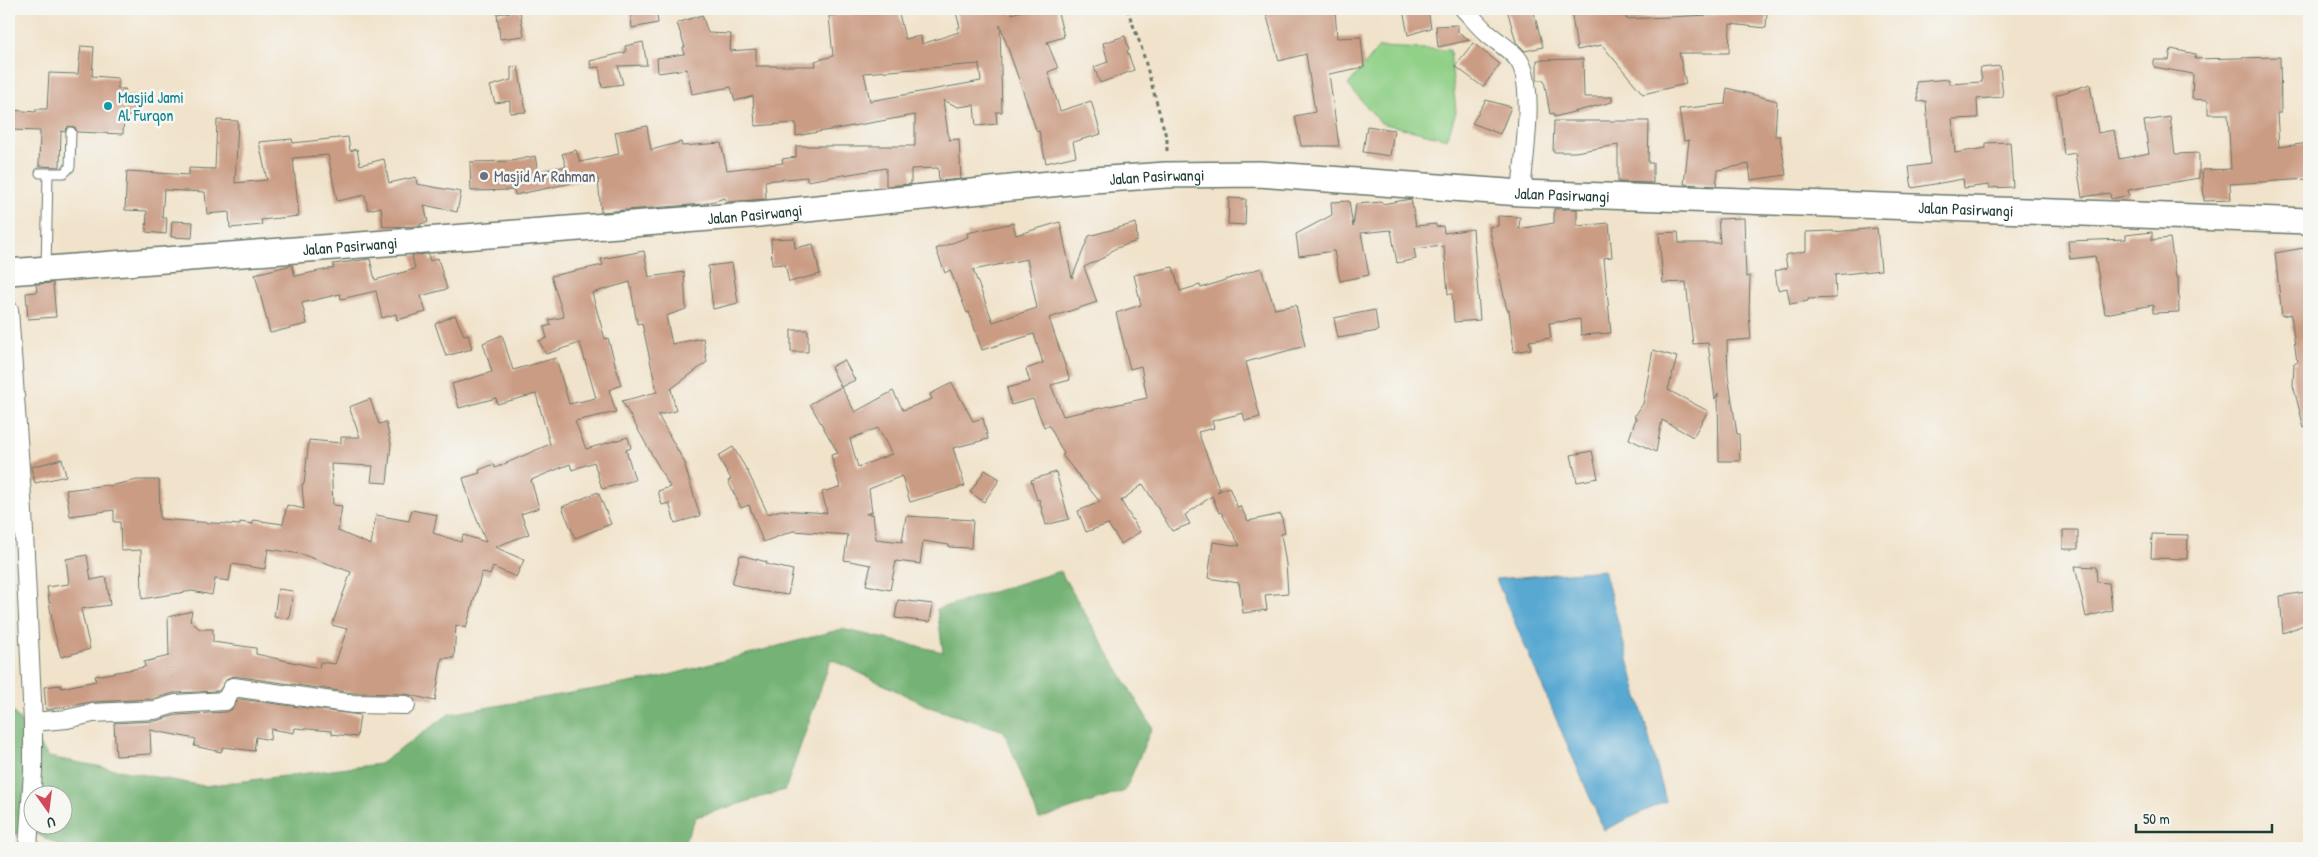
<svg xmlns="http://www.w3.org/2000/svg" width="2318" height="857" font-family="'Patrick Hand',sans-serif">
<rect width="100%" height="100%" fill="#f6f6f2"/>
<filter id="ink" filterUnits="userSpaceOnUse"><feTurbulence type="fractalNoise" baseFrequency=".02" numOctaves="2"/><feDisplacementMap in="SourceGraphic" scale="10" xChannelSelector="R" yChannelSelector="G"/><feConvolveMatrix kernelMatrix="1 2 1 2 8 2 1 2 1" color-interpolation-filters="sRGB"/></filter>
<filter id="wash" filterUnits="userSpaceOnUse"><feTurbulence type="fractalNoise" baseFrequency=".0096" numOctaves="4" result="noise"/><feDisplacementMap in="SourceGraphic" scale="20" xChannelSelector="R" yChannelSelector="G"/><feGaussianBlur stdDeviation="1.12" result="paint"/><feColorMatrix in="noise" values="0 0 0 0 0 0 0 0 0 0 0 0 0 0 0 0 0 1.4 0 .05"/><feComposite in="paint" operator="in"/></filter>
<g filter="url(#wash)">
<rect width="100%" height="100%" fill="#f1e3cb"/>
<path fill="#90d087" stroke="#58865e" d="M1379,47L1450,50L1456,112L1447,139L1381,123L1348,85Z"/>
<path fill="#74b274" stroke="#4a7854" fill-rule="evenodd" d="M1060,571L1152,727L1125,791L1039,819L1004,731L932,708L831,659L785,790L696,817L682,848H64L37,834H9V707L49,757L204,786L380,764L449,714L658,678L842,629L943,652L937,609ZM32,794H62V824H32Z"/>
<path fill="#58a8d2" stroke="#3c7283" d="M1604,570L1666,801L1604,830L1496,579Z"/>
<g id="blocks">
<path fill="#cb9c84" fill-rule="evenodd" d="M630,9H656L658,23L632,28Z
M849,9H898L905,39L921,36L922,44L959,32L957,28L960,27L955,9H1011L1012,14L1028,9H1057L1064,37L1047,42L1058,68L1048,72L1060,111L1091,101L1101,134L1073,142L1076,156L1046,163L1039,131L1037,132L1000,25L1002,112H996L997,124L976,126L974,105L958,107L943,100L949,140L959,139L961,179L939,181L938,168L911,169V184L886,186V168L807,181V177L765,181L766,199L726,202L725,198L703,204L601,212L598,179L595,180V178L515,195L514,190L471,191L470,162L512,161L535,156L538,172L566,166L562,154L576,150L580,162L619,154L615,132L647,126L651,150L681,142L682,146L721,143L727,170L783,163L782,159L796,157V146H915V115L796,136V123L755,126L753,96L735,101L731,87L692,94L687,69L658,73L657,58L684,54L683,47H685L677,23L702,15L708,33L731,34L730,51L756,49V66H816L815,61L833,56L829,16L851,14ZM979,64L981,81L870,101L864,73Z
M1265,9H1335L1337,38L1361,37L1364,67L1329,74L1339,146H1301L1295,116L1315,112L1306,54L1279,61Z
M1403,9H1428L1431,28L1408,35Z
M1507,9H1533L1543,47L1525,51L1516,42Z
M1571,9H1627L1626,19L1750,13V11L1767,13L1766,28L1730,24L1729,53H1679L1686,84L1643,94L1602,45L1577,50Z
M520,11L524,36L500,39L497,14Z
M1458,25V32L1470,40L1438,47L1436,26Z
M1125,36L1129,50L1127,51L1134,70L1100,83L1094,67L1108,62L1103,43Z
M643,42L647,65L618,66L623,84L602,87L599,67L591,68L590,61L626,52L625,46Z
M1473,43L1500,64L1483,87L1455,66Z
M81,46L94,47L92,76L118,78V89H125V95L136,96L134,116H124L123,134L77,132L75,127L68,126L65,132L61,131L60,167L39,166L40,131L10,130L11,110L36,112V109H47L49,73L78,74Z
M2171,49L2196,54L2195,59L2280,57L2281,113H2277L2279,147L2309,143V179L2230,184L2231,200L2204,201L2202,170L2231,169L2228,114H2208V100L2192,99L2193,74L2154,67V60H2169Z
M1583,59L1584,97H1612V102L1554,117V113L1550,114L1544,80H1537V60Z
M518,66L526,112L510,113V101L495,103L490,86L511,80V67Z
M2000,66L2003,97L1977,99L1978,118L1952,119L1955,153L1986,148V143L2010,142L2013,187L1989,188V185L1964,188L1963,179L1912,188L1909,167L1930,164L1926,101L1918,102L1916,82L1949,79V84L1982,82L1980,68Z
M2090,84L2098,133L2114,130L2119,159L2149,153L2144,121L2170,117L2175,154L2199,153V178L2128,190L2129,195L2111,199L2110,193L2082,197L2075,153L2064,155L2056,95Z
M1727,88L1777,101L1775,136H1780L1786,175L1751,180L1749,164L1718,170L1716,186L1684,184L1689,140L1684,141L1679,109L1725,104Z
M1486,100L1511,107L1500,134L1472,123Z
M217,120L238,121L235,183L267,180L259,142L292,139L293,143L348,137L350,151L357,149L360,165L384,159L389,183L416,177L417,184L461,192L457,212L424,205L428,222L420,224L421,226L383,227L381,207L368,210L365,195L337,201L328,155L293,158L299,216L261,220L262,225L230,228L229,212L207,214L205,192L164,190L162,218H167L166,234L146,232L147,211L125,210L127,171L189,175V168L215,169Z
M1554,121H1649L1648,163H1653V183L1618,182V145L1575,152H1553Z
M1367,126L1394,130L1390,156L1363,152Z
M1229,198L1246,199L1245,225L1228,224Z
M1411,199L1416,226L1436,224V227L1443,226L1444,233L1473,229L1480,320L1454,322L1452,294H1448L1444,246L1414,249L1416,259L1397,263L1391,230L1361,233L1369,275L1340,281L1334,251L1299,256L1296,234L1332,215L1331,202L1349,201L1353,227L1356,204L1382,202V204Z
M1554,209H1577V226L1609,223L1612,257L1604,258L1611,333L1581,335L1580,319L1549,323L1551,338L1529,341L1531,349L1514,352L1509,310H1507L1489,227L1498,226V216L1520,217L1519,229L1554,223Z
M1744,218L1746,277L1750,276L1749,314L1751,339L1727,341L1728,375L1737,434H1739L1740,461H1719L1718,393L1715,399L1708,343L1693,344L1686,282L1663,283L1659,233L1678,232L1679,243H1720L1718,219Z
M172,221L193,222L192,238L171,237Z
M1060,222L1072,278L1089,236L1136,223L1137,241L1114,249L1105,257L1084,267L1097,302L1049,318L1070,380L1051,385L1063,416L1147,398L1141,366L1130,369L1116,313L1141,305L1134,275L1173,267L1180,291L1200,285L1201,288L1261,268L1275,309L1296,305L1305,346L1246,362L1260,417L1245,421L1243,413L1212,421L1214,428L1198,432L1220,490L1217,492L1229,487L1237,507L1240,506L1248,521L1281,514L1285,533L1281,534L1286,564L1288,593L1265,595L1267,610L1243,613L1239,583L1208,578L1213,542L1240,546L1221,512L1219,513L1212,496L1185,515L1190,524L1172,531L1143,484L1121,501L1140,532L1121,544L1108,524L1086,532L1078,511L1100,502L1062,455L1064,454L1049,425L1044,427L1033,399L1011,405L1007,388L1030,382L1026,369L1043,363L1034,334L982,350L969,312L967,313L950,270L945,273L936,249L968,237L967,233L1013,223L1016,235ZM1027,259L1037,308L993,322L973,270Z
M1877,228L1881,270L1835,275L1836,298L1808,299V301L1790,304L1787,288L1778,290L1775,271L1787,268L1785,255L1806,251V232L1833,231V232Z
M2152,232V240L2170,238L2176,277H2178L2179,312L2153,313V305L2105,314L2095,256L2070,259L2068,241L2126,239V235Z
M794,238L795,248L813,244L820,274L789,282L785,264L772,265L771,239Z
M2304,248L2309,294V427L2304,428L2293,385L2294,363H2297L2291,314L2282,316L2275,253Z
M644,251L649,277L684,272L686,309L666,316L672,344L703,338L707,362L671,389L676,411L658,415L686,465L685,466L700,516L675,523L669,503L662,505L658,491L670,487L622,401L657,392L642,323L637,324L630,282L592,293L605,339L608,338L621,385L609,390L616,412L575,421L586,449L628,437L631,448L626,450L635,480L602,489L594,462L572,470L570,464L531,480L539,508L521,514L529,534L495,547L524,560L516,577L493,567L490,575L482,572L466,628L456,625L454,658H442L435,701L406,694L354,693L234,676L228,678L219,691L174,693L153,699L92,702L46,710L44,687L61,685V688L96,681L95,676L145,667L144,662L169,656L168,617L192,611L190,621L200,629H213V642L256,648V654L319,668L320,662L335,664L347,629L332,625L351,572L301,554L268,549L265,569L232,564L229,581L215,579L212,595L192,591L142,599L141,550L121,551L120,522H114V510L70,516L66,490L108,485L109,486L137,480H159L160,519L240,525V522L253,524V520L283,524L287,505L304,509L302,484H304L309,440L341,443V437H360L349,407L370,399L379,424L386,422L391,444L387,483L371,482L373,466L331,464L333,505L342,506L338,531L371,545L376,515L409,521L412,510L437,515L433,533L461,542L463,535L486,542L471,505L463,478L480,473L479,470L494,464L495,468L550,444L536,394L497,404L496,398L459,408L452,384L492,372L483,343L502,335L513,370L556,358L569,404L596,398L580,343L546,354L539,341L547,338L544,327L551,325L549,320L564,317L551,276L603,265L601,259Z
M428,254L430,261L438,258L447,289L421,296L426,312L397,320L396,314L382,318L376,291L341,299L340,294L302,303L307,324L270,333L255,274L292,265L295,276L334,268L333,264L370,259L375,280L415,269L412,255Z
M732,263L738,303L713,309L708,266Z
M53,283L56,317L28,319L26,293L37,292L36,284Z
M1375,310L1378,331L1338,338L1334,318Z
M455,315L464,335L468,334L472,349L446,356L435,324Z
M791,330H808V352H791Z
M1653,350L1677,357L1668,390L1708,411L1693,437L1662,420L1656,452L1629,439L1636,418L1634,417L1643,404Z
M844,360L855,380L841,387L831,367Z
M952,383L973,421L983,418L988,439L953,448L965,486L910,502L902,476L869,489L872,512L866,514H873L876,539L902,542L906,516L973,520L971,548L949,547V545L923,541L920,564L896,561L890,590L866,585L871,565L844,560L848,535L793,531L763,542L749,505L741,508L728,481L731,479L718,456L733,447L748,472L768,514L781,510L827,513L822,492L840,487L831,455L838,453L810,404L841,387L855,412L893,391L903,410L932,399L930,394ZM878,428L892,454L858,467L850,439Z
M1592,451L1598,478L1577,482L1571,455Z
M62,459L66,476L35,483L31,467Z
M985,470L1000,479L984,502L970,492Z
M1056,472L1069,519L1046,525L1039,499L1037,500L1031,480Z
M598,492L611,524L575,538L562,507Z
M2063,530H2078V549H2063Z
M2152,534L2188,535L2187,559L2151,558Z
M87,555L91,580L106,577L110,605L81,609L90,649L61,657L53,628L47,587L69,584L66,559Z
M740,555L767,562L766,564L793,570L788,595L759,591L732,584Z
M2075,566L2096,567L2097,582L2109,583L2112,610L2086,617Z
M278,589L293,591L289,619L274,617Z
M2306,592L2308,605L2304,606L2306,624L2283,633L2280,596Z
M898,600L933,604L930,622L895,618Z
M239,699L360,715L357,737L332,734V731L295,728L294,733L271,729L270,740L256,737L254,751L223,747L221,752L194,746L196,739L150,730L151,754L116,756L114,723L156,721L177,715L226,712L231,710Z"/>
</g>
</g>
<g filter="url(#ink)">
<use href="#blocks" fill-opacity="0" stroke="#687769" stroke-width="1"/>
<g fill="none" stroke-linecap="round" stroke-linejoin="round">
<defs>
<path id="lane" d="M40,173H64L70,167L71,132
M46,269L48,173"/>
<path id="street" d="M1464,9C1472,17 1479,26 1488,34C1497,42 1509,48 1517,58C1537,81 1523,162 1521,193
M9,310L23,512L33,722V771L28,848
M33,722L67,719L93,713L155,710L175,704L225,701L233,687L353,704L406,705"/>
<g id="secondary">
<path id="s1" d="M9,272L749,215L1079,181L1166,175L1259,174L1521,193L2309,221"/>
</g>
</defs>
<use href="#lane" stroke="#687769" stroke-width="11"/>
<use href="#street" stroke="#687769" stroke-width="20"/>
<use href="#secondary" stroke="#687769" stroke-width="28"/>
<path stroke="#687769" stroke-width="3" stroke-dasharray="4 4" stroke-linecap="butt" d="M1127,9L1141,46L1167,140V155"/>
<use href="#lane" stroke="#fff" stroke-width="9"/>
<use href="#street" stroke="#fff" stroke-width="18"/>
<use href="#secondary" stroke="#fff" stroke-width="25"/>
</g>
</g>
<circle fill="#0f9aa8" stroke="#f6f6f2" stroke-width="2" cx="108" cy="106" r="5"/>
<circle fill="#6b7280" stroke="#f6f6f2" stroke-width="2" cx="484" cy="176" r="5"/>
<g text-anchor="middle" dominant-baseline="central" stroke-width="5" stroke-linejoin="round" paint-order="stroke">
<g font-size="16" fill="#0d838f" stroke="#f6f6f2" text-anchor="start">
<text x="118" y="97">Masjid Jami<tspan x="118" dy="18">Al Furqon</tspan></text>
</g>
<g font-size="16" fill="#5b616d" stroke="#f6f6f2" text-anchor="start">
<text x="494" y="176">Masjid Ar Rahman</text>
</g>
<g font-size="16" fill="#1f3d34" stroke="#f6f6f2">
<text stroke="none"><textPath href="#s1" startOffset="1152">Jalan Pasirwangi</textPath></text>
<text stroke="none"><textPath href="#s1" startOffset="1558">Jalan Pasirwangi</textPath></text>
<text stroke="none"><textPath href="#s1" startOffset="1962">Jalan Pasirwangi</textPath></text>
<text stroke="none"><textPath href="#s1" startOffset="748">Jalan Pasirwangi</textPath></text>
<text stroke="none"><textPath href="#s1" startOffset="342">Jalan Pasirwangi</textPath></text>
</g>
</g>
<rect width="2318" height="857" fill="none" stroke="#f6f6f2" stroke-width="30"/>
<g transform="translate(48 810) rotate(166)"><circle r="24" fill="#f6f6f2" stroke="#a0aca6"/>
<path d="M0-4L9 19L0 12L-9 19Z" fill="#d1495b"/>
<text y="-8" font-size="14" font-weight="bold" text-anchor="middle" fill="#1f3d34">U</text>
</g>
<path d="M2136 824v8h136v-8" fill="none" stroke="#1f3d34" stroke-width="2.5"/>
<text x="2143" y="824" font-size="15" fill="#1f3d34" stroke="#f6f6f2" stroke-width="4" paint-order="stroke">50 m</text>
</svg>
